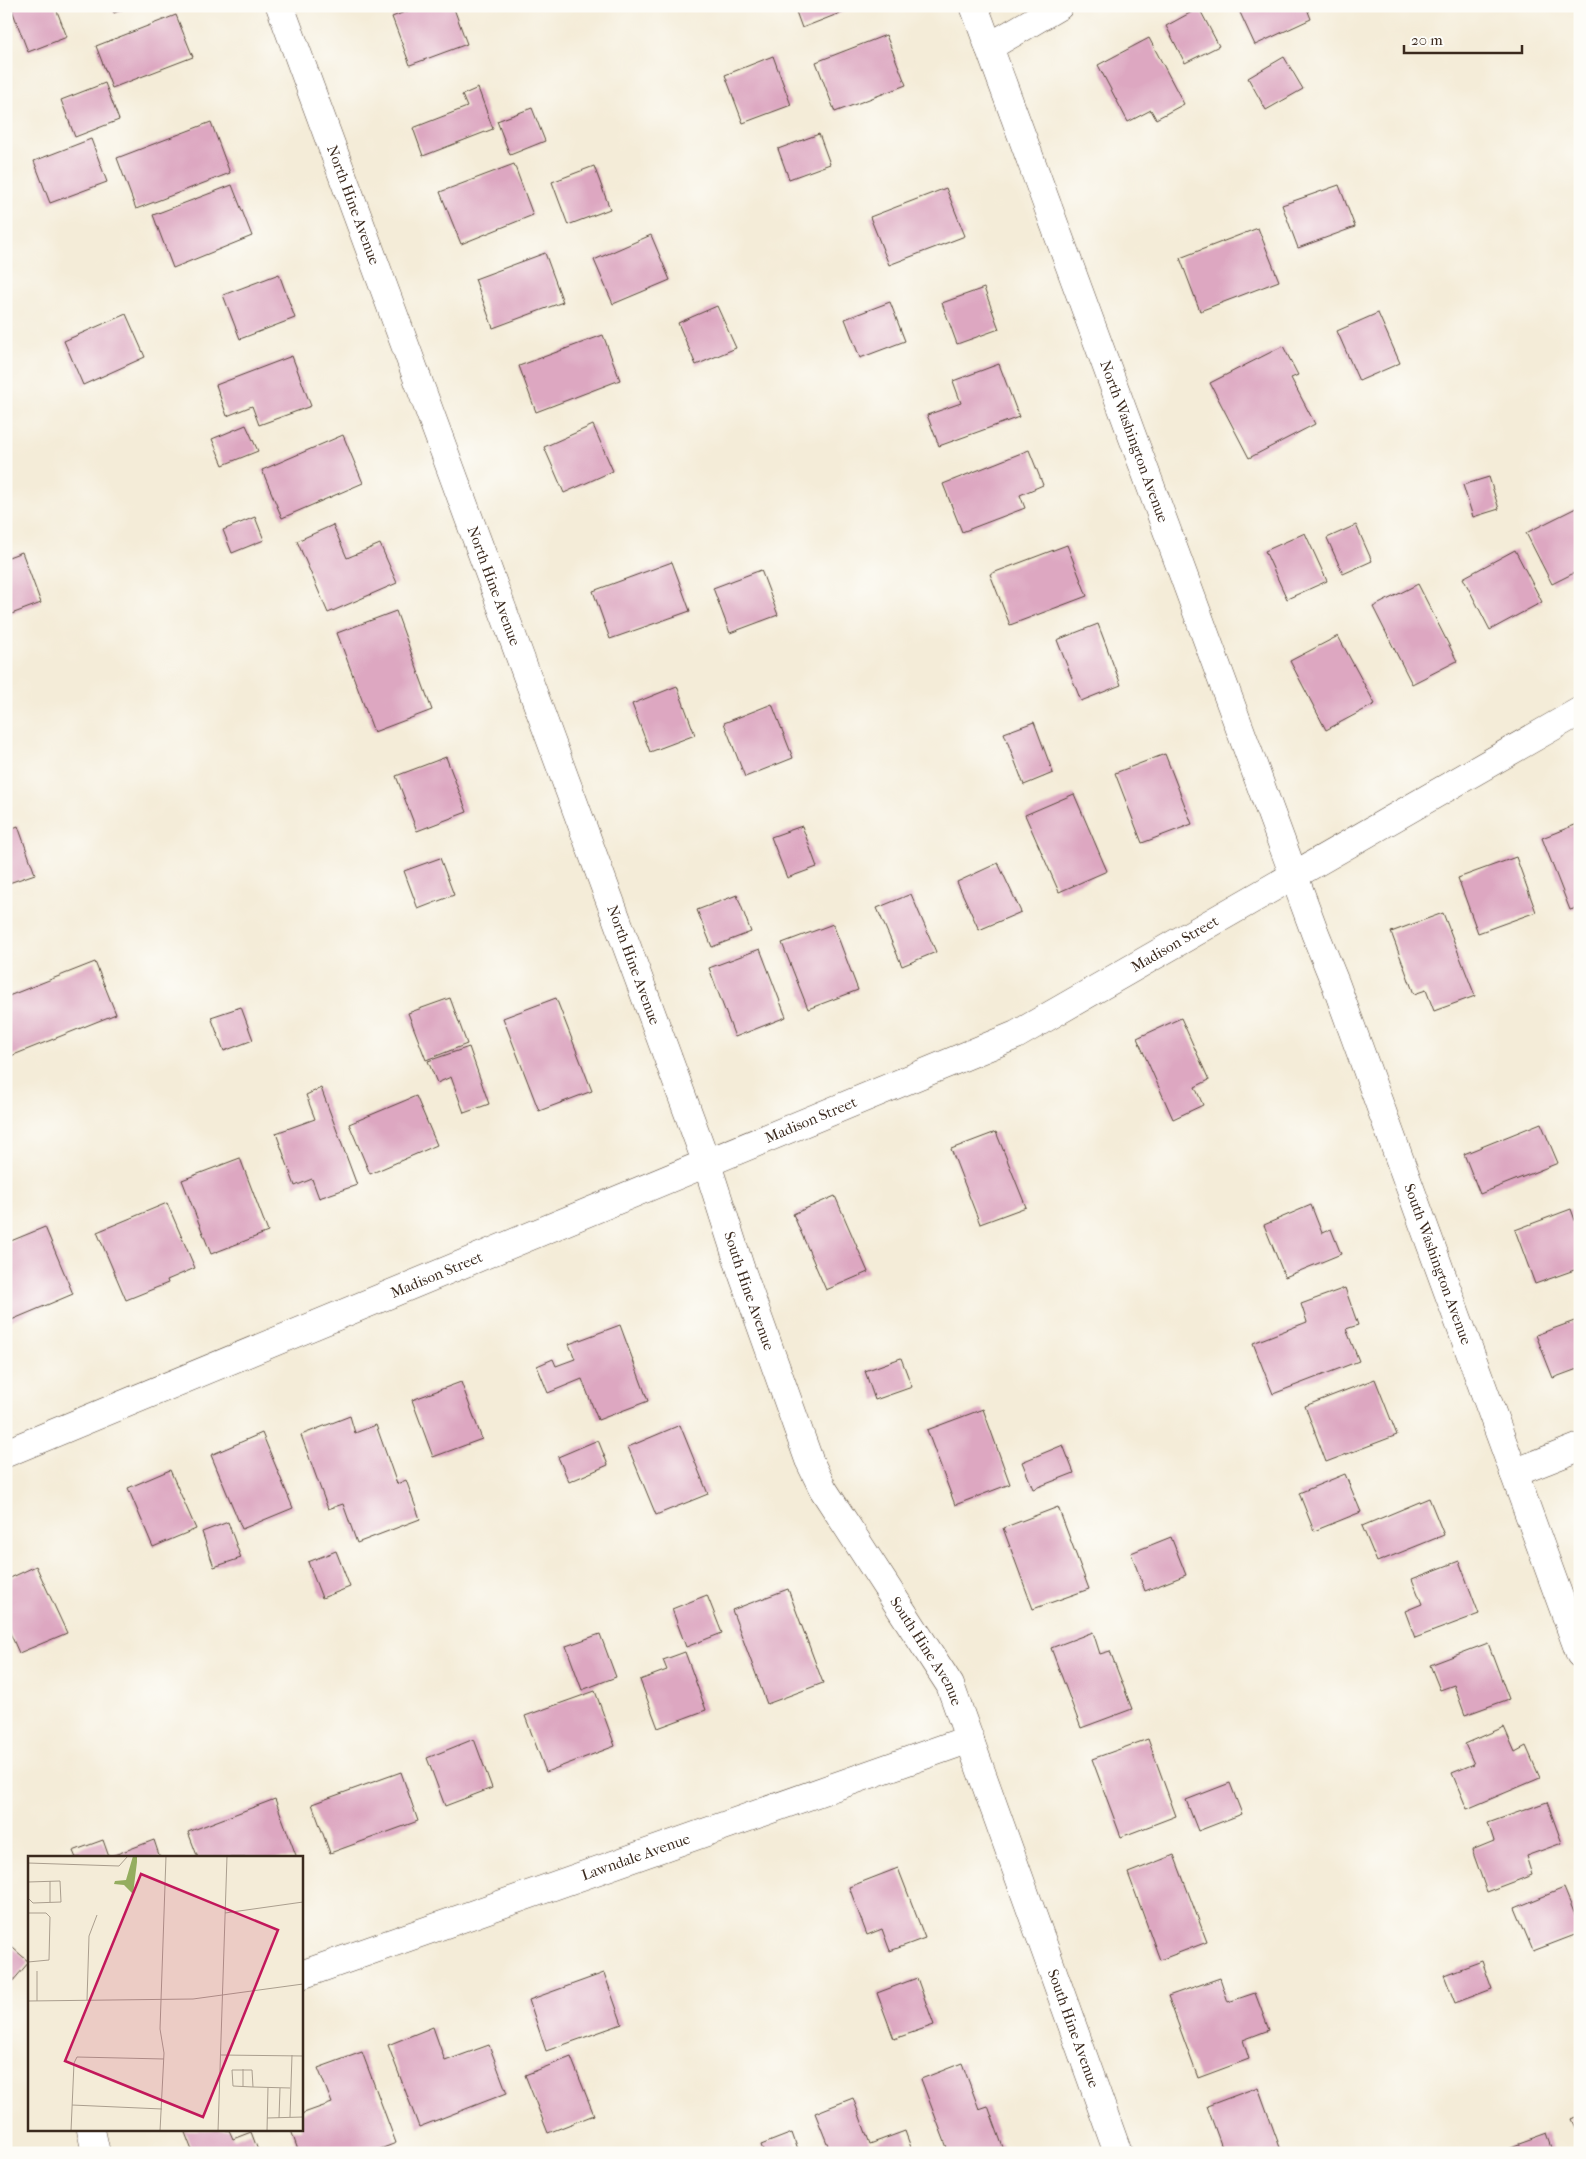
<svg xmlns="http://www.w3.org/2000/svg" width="1586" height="2159" font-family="'IM FELL French Canon',serif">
<rect width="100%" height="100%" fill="#fdfcf7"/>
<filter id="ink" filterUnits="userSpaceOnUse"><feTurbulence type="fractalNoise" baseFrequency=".02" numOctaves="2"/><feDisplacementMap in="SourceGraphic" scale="10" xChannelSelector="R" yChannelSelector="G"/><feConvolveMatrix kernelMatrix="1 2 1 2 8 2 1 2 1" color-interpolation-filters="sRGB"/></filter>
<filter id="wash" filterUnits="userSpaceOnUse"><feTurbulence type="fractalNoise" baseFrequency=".0096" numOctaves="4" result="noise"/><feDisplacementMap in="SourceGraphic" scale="20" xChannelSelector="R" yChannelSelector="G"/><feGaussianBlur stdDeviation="1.12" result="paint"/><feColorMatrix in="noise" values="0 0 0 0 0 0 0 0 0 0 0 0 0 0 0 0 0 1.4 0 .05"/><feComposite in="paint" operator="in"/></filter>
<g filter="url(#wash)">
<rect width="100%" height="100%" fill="#f4ecd8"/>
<g id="blocks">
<path fill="#dda7c1" d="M21,6H55L67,37L28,52L12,10Z
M111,6H131L114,13Z
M420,6H453L467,44L410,65L392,17Z
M794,6H858L802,28Z
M1237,6H1306L1311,19L1255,45Z
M1199,8L1219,46L1185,63L1166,26Z
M176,15L193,57L112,88L96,46Z
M886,35L906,85L835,112L816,62Z
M1149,38L1184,104L1156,119L1151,110L1128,122L1098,65Z
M773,56L791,105L743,123L725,75Z
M1284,57L1303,89L1266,110L1248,78Z
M105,83L119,120L75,137L61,100Z
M478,88L493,129L423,156L413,128L467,107L462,95Z
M532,108L545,141L510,155L497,121Z
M211,122L230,173L136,209L117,158Z
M819,134L830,164L789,179L778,149Z
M91,139L107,182L50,203L34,161Z
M514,164L533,215L461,244L440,192Z
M594,166L610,209L568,225L552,182Z
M232,185L252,236L173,268L153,215Z
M1339,185L1355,227L1298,248L1282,205Z
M946,188L965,236L889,265L870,217Z
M1258,228L1279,281L1200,311L1180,258Z
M651,235L670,280L613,304L594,260Z
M545,253L563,302L493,328L475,279Z
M279,274L295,318L240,339L223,295Z
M984,288L999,329L957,344L942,303Z
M890,302L905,341L860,358L845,319Z
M717,306L736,348L696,365L678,323Z
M1378,313L1400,363L1359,381L1337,331Z
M126,314L145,357L83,385L64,341Z
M603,335L620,380L536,412L519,366Z
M1283,346L1298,375L1291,378L1315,424L1249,458L1210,383Z
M292,356L311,406L259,425L252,406L227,416L216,385Z
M999,364L1019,417L939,446L927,415L961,403L953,381Z
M246,425L258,451L223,465L212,439Z
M593,425L613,471L564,493L544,447Z
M343,435L363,483L282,518L262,470Z
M1029,450L1043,485L1020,495L1025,508L962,532L943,484Z
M1489,477L1499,509L1473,517L1463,485Z
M1580,506V570L1552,584L1526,533Z
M255,517L264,540L232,553L223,530Z
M333,525L347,558L380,544L397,583L328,613L297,541Z
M1356,525L1372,561L1343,574L1327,538Z
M1305,533L1327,581L1287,599L1265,551Z
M1067,545L1087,596L1010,625L990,574Z
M1515,550L1542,602L1490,630L1463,578Z
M22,552L41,603L6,616V558Z
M672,562L690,611L610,639L593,591Z
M761,570L778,615L730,633L713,588Z
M1418,584L1457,661L1412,684L1373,607Z
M396,611L432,710L374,732L337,633Z
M1098,624L1121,685L1081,701L1057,640Z
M1338,636L1375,704L1326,730L1290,661Z
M677,686L695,735L650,752L632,704Z
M772,704L793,758L745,777L724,723Z
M1034,722L1053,773L1024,785L1004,733Z
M1165,754L1192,824L1142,843L1115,773Z
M446,757L467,812L417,831L396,776Z
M1074,794L1107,871L1059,892L1025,815Z
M1580,823V907L1570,910L1542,838Z
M18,826L35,874L6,884V831Z
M802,826L817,867L787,878L771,837Z
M1516,857L1536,912L1478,933L1458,878Z
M440,858L454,895L418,909L404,871Z
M998,863L1021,912L979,930L957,882Z
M911,894L936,952L902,966L877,908Z
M737,895L751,932L712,947L697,910Z
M1443,913L1475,996L1434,1011L1426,990L1414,994L1391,932Z
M833,924L858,990L808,1009L782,943Z
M760,949L786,1017L735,1037L709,968Z
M95,962L116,1014L6,1058V997Z
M450,998L467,1044L426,1060L408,1013Z
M556,998L592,1091L539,1111L503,1018Z
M241,1007L253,1040L224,1051L211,1017Z
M1181,1018L1209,1080L1195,1087L1203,1105L1173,1119L1137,1038Z
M469,1047L489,1104L464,1113L451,1077L437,1083L428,1061Z
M321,1088L357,1185L319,1198L312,1179L295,1186L276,1133L315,1119L306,1095Z
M416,1096L437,1145L370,1174L349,1124Z
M1541,1123L1558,1163L1480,1194L1464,1154Z
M996,1132L1026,1207L980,1224L951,1149Z
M240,1158L268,1232L211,1254L182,1180Z
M835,1196L868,1272L826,1290L793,1214Z
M167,1203L195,1268L167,1280L168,1283L126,1300L97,1232Z
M1311,1205L1322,1233L1331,1229L1341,1254L1285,1277L1264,1225Z
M1571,1209L1580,1234V1268L1535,1284L1515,1230Z
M45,1227L73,1294L9,1321L6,1314V1243Z
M1345,1288L1358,1325L1346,1329L1359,1361L1273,1394L1253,1343L1307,1322L1301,1304Z
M1580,1319V1368L1553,1378L1536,1335Z
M620,1325L648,1401L598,1420L582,1379L548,1393L537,1366L553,1359L556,1366L575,1359L569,1344Z
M901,1358L912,1387L875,1400L865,1371Z
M1375,1379L1397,1435L1326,1462L1305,1406Z
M461,1382L482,1439L433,1457L412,1400Z
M983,1409L1010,1484L955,1505L927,1430Z
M350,1416L355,1433L376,1425L397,1484L406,1480L420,1519L357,1543L343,1504L328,1509L301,1435Z
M680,1425L708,1494L656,1515L628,1447Z
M262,1433L293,1508L242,1529L211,1455Z
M598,1440L608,1465L569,1482L558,1457Z
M1063,1445L1074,1473L1033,1489L1022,1462Z
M170,1470L196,1529L153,1547L128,1488Z
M1345,1474L1361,1512L1314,1531L1299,1493Z
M1429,1498L1444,1535L1377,1562L1362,1526Z
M1058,1507L1089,1589L1033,1609L1003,1528Z
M228,1522L241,1558L214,1567L202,1532Z
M1171,1537L1186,1575L1145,1591L1131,1553Z
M336,1551L350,1587L322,1598L308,1562Z
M1459,1561L1479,1614L1415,1638L1405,1611L1422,1604L1412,1579Z
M36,1566L67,1633L19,1653L6,1624V1580Z
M788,1589L823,1683L767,1704L732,1610Z
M707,1595L722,1633L686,1647L672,1609Z
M1093,1632L1100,1654L1110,1651L1132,1709L1081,1728L1051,1648Z
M600,1634L616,1677L582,1690L566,1646Z
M1488,1643L1509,1699L1465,1715L1454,1685L1440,1690L1430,1665Z
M685,1652L706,1710L658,1728L640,1680L667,1670L663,1660Z
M595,1691L615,1746L546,1772L525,1716Z
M1504,1727L1515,1752L1526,1746L1540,1778L1467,1809L1452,1773L1474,1764L1465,1744Z
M474,1739L492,1788L445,1806L427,1758Z
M1148,1739L1176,1816L1121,1837L1092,1759Z
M401,1772L418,1821L330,1853L312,1804Z
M1230,1783L1242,1814L1198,1831L1186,1800Z
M275,1799L297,1858H198L188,1832Z
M1547,1802L1562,1843L1526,1856L1532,1875L1487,1892L1472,1850L1494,1841L1488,1823Z
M103,1840L109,1857L154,1840L160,1858H76L73,1851Z
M1174,1855L1207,1942L1160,1960L1128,1873Z
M898,1868L925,1938L890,1951L882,1929L867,1935L849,1887Z
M1564,1888L1580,1927V1933L1533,1951L1515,1908Z
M6,1942L29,1962L6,1989Z
M1482,1961L1492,1989L1455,2003L1444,1975Z
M604,1973L622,2024L546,2051L529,2000Z
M917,1978L934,2025L894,2039L877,1993Z
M1220,1978L1228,2002L1255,1993L1269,2030L1243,2040L1249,2059L1198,2078L1168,1996Z
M433,2027L445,2061L489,2045L507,2093L419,2127L388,2045Z
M362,2052L396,2143L370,2153H299L291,2130H301V2114L332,2103L318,2068Z
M571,2057L594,2115L548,2133L525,2075Z
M962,2063L979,2109L988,2106L1005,2153H949L921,2079Z
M1258,2087L1282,2153H1224L1207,2106Z
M853,2098L870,2144L905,2131L913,2153H831L815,2113Z
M1580,2115V2128L1576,2130L1571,2119Z
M184,2130H229L233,2139L251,2132L259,2153H193Z
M792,2133L799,2153H764L761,2145Z
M1547,2134L1554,2153H1510L1508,2148Z"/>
</g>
</g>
<g filter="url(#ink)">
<use href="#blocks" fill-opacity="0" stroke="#57473a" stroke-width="1"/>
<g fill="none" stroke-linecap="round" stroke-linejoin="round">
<defs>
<g id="minor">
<path id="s1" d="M280,6L707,1164L740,1267L809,1460L823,1489L950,1685L1118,2153"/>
<path d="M989,47L1059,6"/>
<path d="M1514,1473L1580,1447"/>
<path id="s2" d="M301,1975L970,1739"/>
<path d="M91,2130L96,2153"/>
</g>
<g id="tertiary">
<path id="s3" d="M974,6L1315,933L1336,985L1580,1654"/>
<path id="s4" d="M6,1453L1016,1035L1580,711"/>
</g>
</defs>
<use href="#minor" stroke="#57473a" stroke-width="29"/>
<use href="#tertiary" stroke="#57473a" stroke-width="29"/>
<use href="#minor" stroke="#fff" stroke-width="28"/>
<use href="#tertiary" stroke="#fff" stroke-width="28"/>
</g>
</g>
<g text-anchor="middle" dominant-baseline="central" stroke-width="5" stroke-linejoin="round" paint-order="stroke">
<g font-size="15" fill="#3b2a1e" stroke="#fdfcf7">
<text stroke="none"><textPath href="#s1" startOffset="212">North Hine Avenue</textPath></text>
<text stroke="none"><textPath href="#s3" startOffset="464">North Washington Avenue</textPath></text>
<text stroke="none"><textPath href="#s1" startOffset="618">North Hine Avenue</textPath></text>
<text stroke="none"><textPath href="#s4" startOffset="1276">Madison Street</textPath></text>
<text stroke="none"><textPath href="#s1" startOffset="1022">North Hine Avenue</textPath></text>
<text stroke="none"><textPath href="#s4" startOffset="871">Madison Street</textPath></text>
<text stroke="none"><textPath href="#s3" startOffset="1341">South Washington Avenue</textPath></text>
<text stroke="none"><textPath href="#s4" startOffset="466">Madison Street</textPath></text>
<text stroke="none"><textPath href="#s1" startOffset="1368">South Hine Avenue</textPath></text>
<text stroke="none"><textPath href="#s1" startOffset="1772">South Hine Avenue</textPath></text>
<text stroke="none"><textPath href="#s2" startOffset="355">Lawndale Avenue</textPath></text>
<text stroke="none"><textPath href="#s1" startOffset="2178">South Hine Avenue</textPath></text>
</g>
</g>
<g transform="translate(28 1856)">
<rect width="275" height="275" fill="#f4ecd8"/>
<path d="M105,0H109V6L105,38L96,29L86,28L87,25L98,24Z" fill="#94ad5f"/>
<path fill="none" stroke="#aa9e8e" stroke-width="1" d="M0,7L91,10L100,0M22,25V46M0,26L32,25L33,46L5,47L0,42M0,57H18L22,61L21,104L0,106M197,57L275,46M9,115V145M59,144L61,80L69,59M0,145L165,143L275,128M193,199L275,200M275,211V249M215,231V213M225,231L224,214H204L205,230L225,231L262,232M44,249L134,253M262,261L264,199M239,262L275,261M251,262L252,232M43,275L46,207L49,201L136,203M132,275L136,197L132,173L138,0M190,275L199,0M239,275L240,231"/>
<path fill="#c2185b" fill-opacity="0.15" stroke="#c2185b" stroke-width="2.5" d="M113,18L250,74L175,261L37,205Z"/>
<rect width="275" height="275" fill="none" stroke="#3b2a1e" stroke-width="2.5"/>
</g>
<rect width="1586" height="2159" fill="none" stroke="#fdfcf7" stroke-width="25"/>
<path d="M1404 45v8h118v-8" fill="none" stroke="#3b2a1e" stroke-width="2.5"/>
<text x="1411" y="45" font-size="15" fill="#3b2a1e" stroke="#fdfcf7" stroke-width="4" paint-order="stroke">20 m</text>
</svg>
